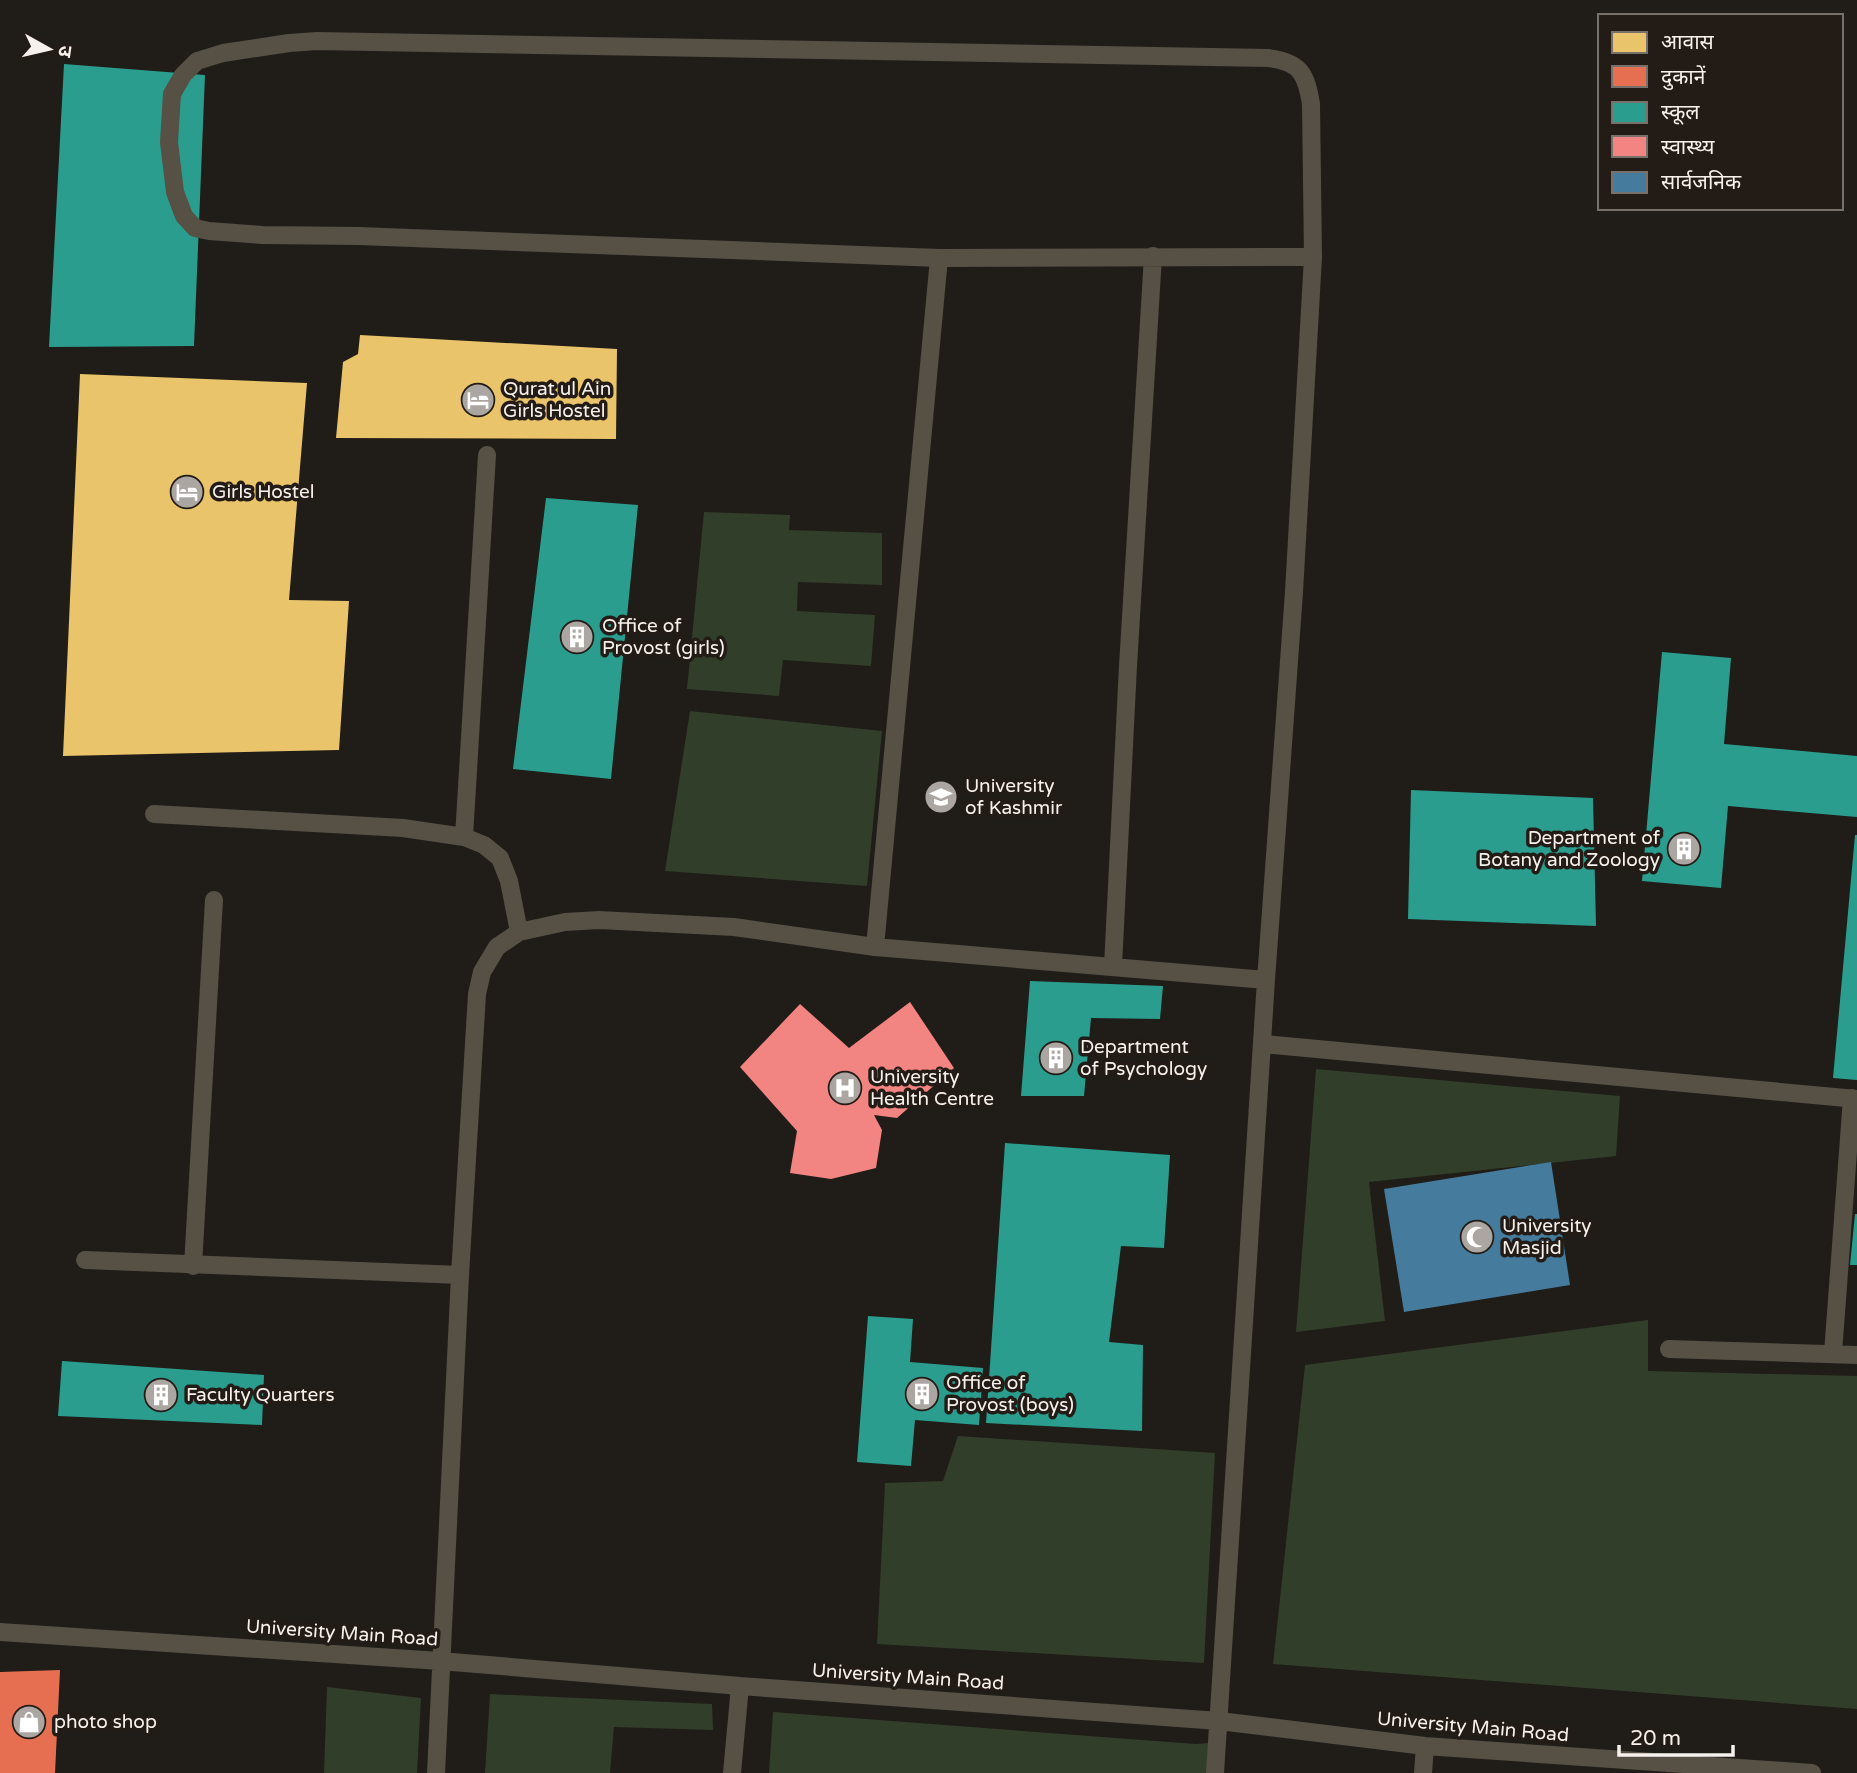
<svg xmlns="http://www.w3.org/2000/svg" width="1857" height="1773" font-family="'Varela Round','Noto Sans Devanagari',sans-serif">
<rect width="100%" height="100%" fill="#201c18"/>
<path fill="#313e29" d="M704,512L790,515L789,530L882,533V585L798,582L797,611L875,615L871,666L783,660L779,696L687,689Z
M690,711L882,731L867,886L665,871Z
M1316,1069L1620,1096L1616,1156L1369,1182L1385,1321L1296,1332Z
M1648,1320V1371L1857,1376V1709L1273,1664L1305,1365Z
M958,1436L1215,1453L1204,1663L877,1644L885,1483L943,1481Z
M327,1687L421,1698L417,1773H324Z
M490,1694L712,1704L713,1730L614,1727L610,1773H485Z
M773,1712L1196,1744L1209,1743L1208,1773H769Z"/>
<path fill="#e9c46a" d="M360,335L617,349L616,439L336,438L343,362L358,354Z
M80,374L307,383L289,600L349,601L339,750L63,756Z"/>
<path fill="#e76f51" d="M60,1670L55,1773H0V1672Z"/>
<path fill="#2a9d8f" d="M64,64L205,75L194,346L49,347Z
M546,498L638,505L611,779L513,769Z
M1662,652L1731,658L1724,744L1857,756V817L1728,806L1721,888L1642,881Z
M1411,790L1593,798L1596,926L1408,919Z
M1855,835H1857V1080L1833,1078Z
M1030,981L1163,986L1160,1019L1091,1018L1084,1096H1021Z
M1005,1143L1170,1155L1164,1248L1121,1246L1109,1342L1143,1345L1142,1431L986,1423Z
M1855,1214H1857V1265H1850Z
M868,1316L913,1319L910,1362L983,1368L979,1425L915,1420L911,1466L857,1462Z
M62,1361L264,1375L262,1425L58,1416Z"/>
<path fill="#f28482" d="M910,1002L954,1068L897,1118L874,1115L882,1130L876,1168L831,1179L790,1173L797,1131L740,1067L800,1004L849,1048Z"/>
<path fill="#457b9d" d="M1551,1162L1570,1285L1404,1312L1384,1189Z"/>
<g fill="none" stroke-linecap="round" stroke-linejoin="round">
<path stroke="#565045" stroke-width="18" d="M154,814L403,828L464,837L484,845L500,858L509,881L519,932
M464,837L487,455
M875,947L939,258
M1113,966L1128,666L1153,256
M1263,1044L1857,1099
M85,1260L460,1275
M193,1266L214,900
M1669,1349L1857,1355
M1833,1353L1852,1098
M0,1632L440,1661L740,1686L1219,1721L1425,1746L1812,1773
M436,1773L460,1275L477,994L482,972L497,947L519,932L565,922L599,920L734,927L875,947L1266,980
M732,1773L740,1686
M1215,1773L1266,980L1294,592L1313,257L1311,104C1306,73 1300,62 1268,58L317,41L289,43L223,53L197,61L183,75L172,94L169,142L175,192L184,216L195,228L209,231L262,235L359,236L939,258L1313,257
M1423,1773L1425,1746"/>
</g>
<defs>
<symbol id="hotel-disc" viewBox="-11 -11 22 22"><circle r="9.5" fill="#aca6a2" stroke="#231b15"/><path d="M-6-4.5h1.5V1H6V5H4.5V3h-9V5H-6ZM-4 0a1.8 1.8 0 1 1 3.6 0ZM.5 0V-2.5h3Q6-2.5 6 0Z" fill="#fff"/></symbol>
<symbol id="building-disc" viewBox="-11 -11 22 22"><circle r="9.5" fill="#aca6a2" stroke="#231b15"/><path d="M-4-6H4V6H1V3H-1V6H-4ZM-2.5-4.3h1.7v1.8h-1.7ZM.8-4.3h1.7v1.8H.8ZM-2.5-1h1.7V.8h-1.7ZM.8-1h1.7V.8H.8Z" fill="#fff"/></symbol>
<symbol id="university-disc" viewBox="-11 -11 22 22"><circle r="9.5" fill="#aca6a2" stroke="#231b15"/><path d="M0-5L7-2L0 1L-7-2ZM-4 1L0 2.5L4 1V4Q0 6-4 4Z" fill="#fff"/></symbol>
<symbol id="hospital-disc" viewBox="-11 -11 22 22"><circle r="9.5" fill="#aca6a2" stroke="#231b15"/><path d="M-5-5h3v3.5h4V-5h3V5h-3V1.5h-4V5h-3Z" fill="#fff"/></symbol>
<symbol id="mosque-disc" viewBox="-11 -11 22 22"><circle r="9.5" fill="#aca6a2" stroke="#231b15"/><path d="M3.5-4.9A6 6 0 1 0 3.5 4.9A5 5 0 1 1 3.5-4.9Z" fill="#fff"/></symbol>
<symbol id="shop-disc" viewBox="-11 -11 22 22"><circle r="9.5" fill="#aca6a2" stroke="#231b15"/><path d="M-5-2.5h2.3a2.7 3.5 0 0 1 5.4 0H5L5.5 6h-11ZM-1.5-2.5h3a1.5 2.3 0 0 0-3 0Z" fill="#fff"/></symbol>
</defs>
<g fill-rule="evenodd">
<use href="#hotel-disc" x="459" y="381" width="38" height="38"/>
<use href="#hotel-disc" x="168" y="473" width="38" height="38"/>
<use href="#building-disc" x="558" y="618" width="38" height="38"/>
<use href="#university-disc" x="922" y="778" width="38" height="38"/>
<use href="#building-disc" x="1665" y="830" width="38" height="38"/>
<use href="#building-disc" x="1037" y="1039" width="38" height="38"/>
<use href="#hospital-disc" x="826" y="1069" width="38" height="38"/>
<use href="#mosque-disc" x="1458" y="1218" width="38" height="38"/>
<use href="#building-disc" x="903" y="1375" width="38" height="38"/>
<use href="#building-disc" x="142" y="1376" width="38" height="38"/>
<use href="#shop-disc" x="10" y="1703" width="38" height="38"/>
</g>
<g text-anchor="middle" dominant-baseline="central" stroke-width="7" stroke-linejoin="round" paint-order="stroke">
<g font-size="19" fill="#f7f1ed" stroke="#231b15" text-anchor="start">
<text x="503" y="389">Qurat ul Ain<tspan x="503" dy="22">Girls Hostel</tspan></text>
<text x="212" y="492">Girls Hostel</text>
<text x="602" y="626">Office of<tspan x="602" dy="22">Provost (girls)</tspan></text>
<text x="965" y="786">University<tspan x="965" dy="22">of Kashmir</tspan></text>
<text x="1660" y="838" text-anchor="end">Department of<tspan x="1660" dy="22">Botany and Zoology</tspan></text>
<text x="1080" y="1047">Department<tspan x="1080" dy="22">of Psychology</tspan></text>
<text x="870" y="1077">University<tspan x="870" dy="22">Health Centre</tspan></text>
<text x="1502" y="1226">University<tspan x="1502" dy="22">Masjid</tspan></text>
<text x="946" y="1383">Office of<tspan x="946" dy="22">Provost (boys)</tspan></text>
<text x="186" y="1395">Faculty Quarters</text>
<text x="54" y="1722">photo shop</text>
</g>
<g font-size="19" fill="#f7f1ed" stroke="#231b15">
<text transform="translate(342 1633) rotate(4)">University Main Road</text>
<text transform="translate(908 1677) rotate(4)">University Main Road</text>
<text transform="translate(1473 1727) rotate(5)">University Main Road</text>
</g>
</g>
<rect x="1598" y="14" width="245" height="196" fill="#231b15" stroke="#78716b" stroke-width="2"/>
<rect x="1612" y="32" width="35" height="21" fill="#e9c46a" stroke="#78716b" stroke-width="2"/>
<text x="1661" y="49" font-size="21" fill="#f7f1ed">आवास</text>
<rect x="1612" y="66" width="35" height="21" fill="#e76f51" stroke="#78716b" stroke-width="2"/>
<text x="1661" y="84" font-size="21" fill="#f7f1ed">दुकानें</text>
<rect x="1612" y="102" width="35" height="21" fill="#2a9d8f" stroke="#78716b" stroke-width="2"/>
<text x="1661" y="119" font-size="21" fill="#f7f1ed">स्कूल</text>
<rect x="1612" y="136" width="35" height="21" fill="#f28482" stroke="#78716b" stroke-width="2"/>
<text x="1661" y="154" font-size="21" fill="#f7f1ed">स्वास्थ्य</text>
<rect x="1612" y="172" width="35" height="21" fill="#457b9d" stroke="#78716b" stroke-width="2"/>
<text x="1661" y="189" font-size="21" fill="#f7f1ed">सार्वजनिक</text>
<g transform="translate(49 49) rotate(98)" stroke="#231b15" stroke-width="5" paint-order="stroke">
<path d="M0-5L12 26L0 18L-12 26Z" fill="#f7f1ed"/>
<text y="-10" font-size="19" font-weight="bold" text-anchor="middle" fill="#f7f1ed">उ</text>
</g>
<path d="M1619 1745v10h114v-10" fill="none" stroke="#f7f1ed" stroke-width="3.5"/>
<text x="1630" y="1745" font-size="21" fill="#f7f1ed" stroke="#231b15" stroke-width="5" paint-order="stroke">20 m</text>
</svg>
